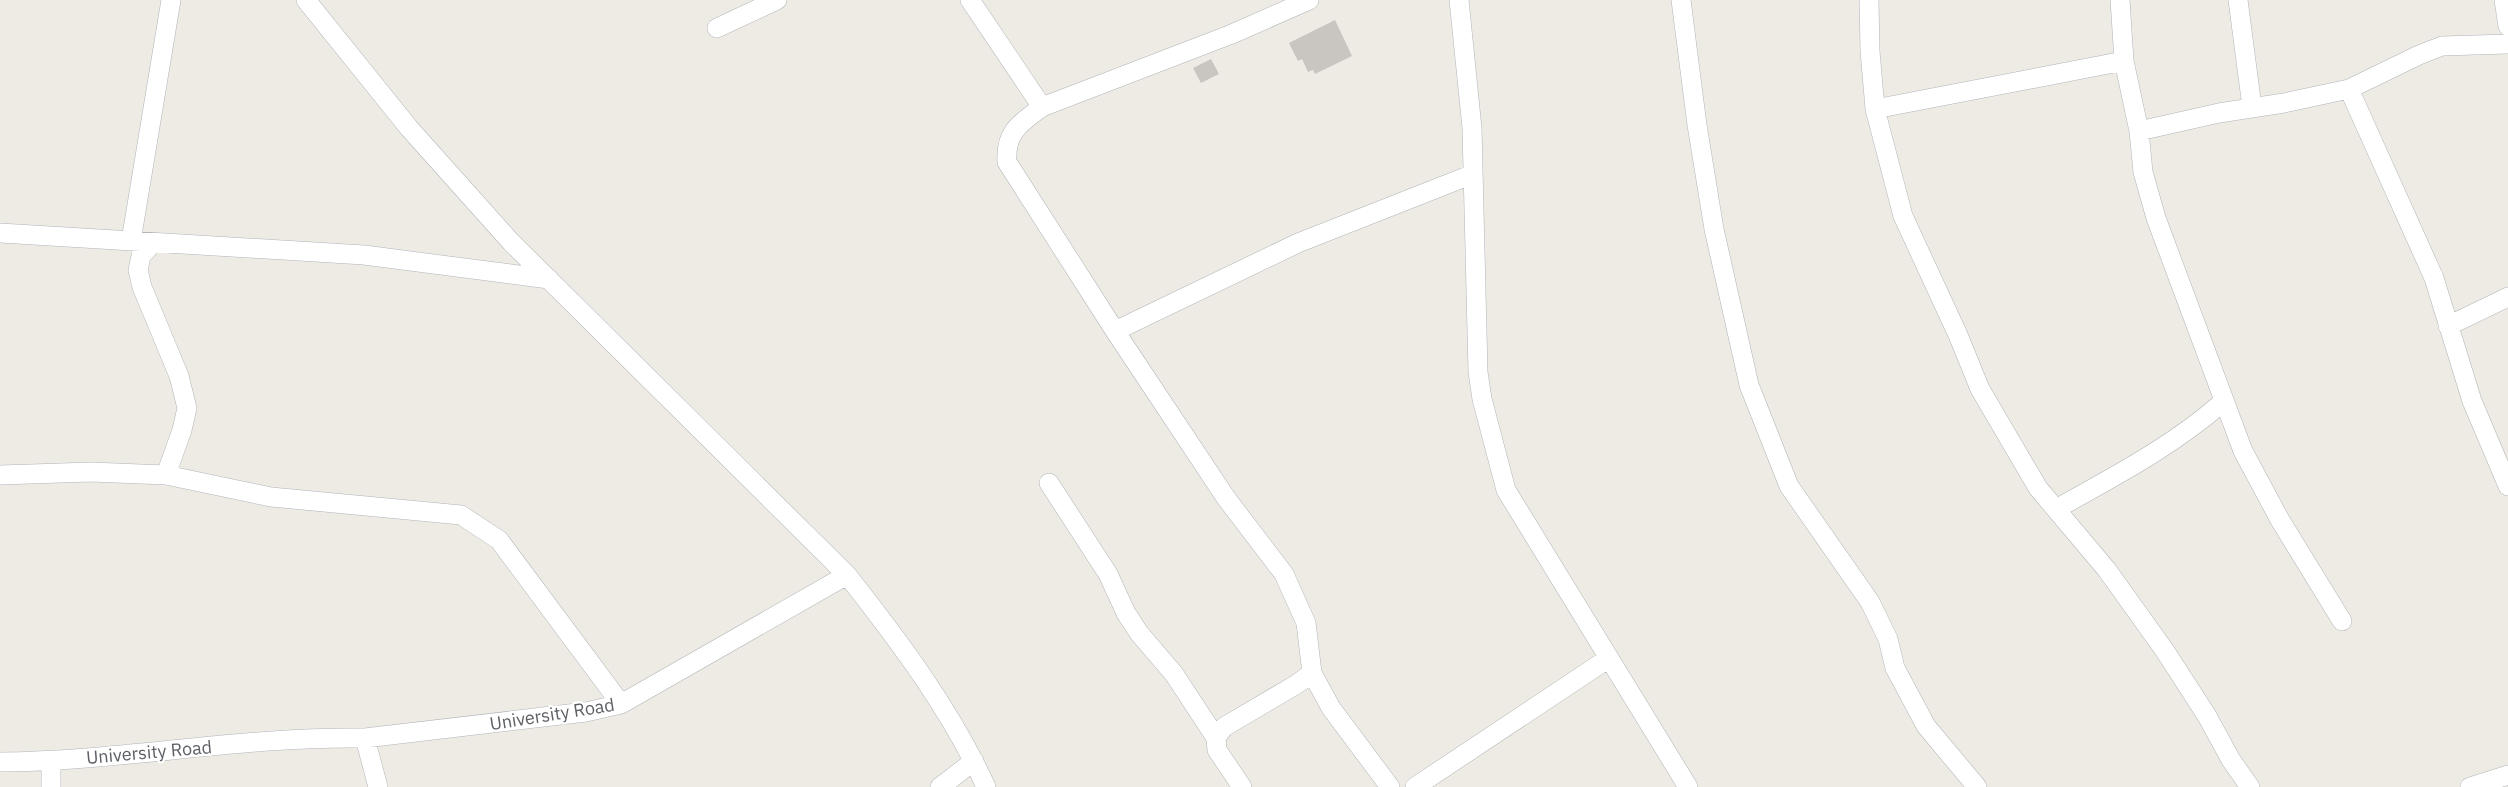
<svg xmlns="http://www.w3.org/2000/svg" width="2508" height="787" font-family="'IBM Plex Sans',sans-serif">
<rect width="100%" height="100%" fill="#edebe4"/>
<path fill="#c9c6c1" d="M1335,20L1352,56L1315,74L1313,70L1308,72L1302,59L1298,61L1289,43Z
M1211,59L1219,74L1201,83L1193,68Z"/>
<g fill="none" stroke-linecap="round" stroke-linejoin="round">
<defs>
<path id="street" d="M306,0L409,128L511,242L847,575
M970,0L1042,107
M1309,0L1232,34L1042,107C1020,123 1005,132 1007,162L1115,331L1226,498L1284,574L1306,623L1312,673L1331,708L1390,787
M1459,0L1472,128L1478,372L1482,399L1506,490L1688,787
M1681,0L1697,125L1714,229L1749,385L1789,486L1870,602L1888,639L1895,668L1926,726L1977,787
M1869,0L1870,51L1875,109L1903,216L1958,335L1980,389L2038,488L2107,570L2165,651L2207,716L2231,760L2250,787
M2120,0L2124,61L2139,131L2143,172L2156,218L2243,451L2280,520L2342,621
M2238,0L2252,107
M2504,0L2508,26
M717,28L777,0
M2349,89L2434,278L2472,401L2508,486
M1875,109L2124,61
M2139,131L2219,113L2284,103L2349,89L2419,55L2442,46L2508,44
M0,233L364,255L549,279
M131,241L171,0
M153,243L141,256L138,270L142,287L179,376L187,408L182,430L166,475
M2448,326L2508,297
M1115,331L1298,243L1473,174
M0,475L91,472L166,475L271,497L461,515L499,540L621,704
M1049,483L1108,574L1126,613L1139,633L1174,674L1216,738L1217,750L1242,787
M2056,509C2115,476 2173,446 2224,401
M365,738L378,787
M1216,738L1224,727L1297,684L1312,673
M0,762C122,761 243,736 365,738L586,712L621,704L847,575C899,641 951,710 986,787
M51,787V761
M940,787L974,761
M1415,787L1609,658
M2470,787L2508,775"/>
</defs>
<use href="#street" stroke="#b1b4b8" stroke-width="20"/>
<use href="#street" stroke="#fff" stroke-width="19"/>
</g>
<g text-anchor="middle" dominant-baseline="central" stroke-width="4.5" stroke-linejoin="round" paint-order="stroke">
<g font-size="18" fill="#5c5f63" stroke="#fff">
<text transform="translate(552 714) rotate(-9)">University Road</text>
<text transform="translate(149 752) rotate(-5)">University Road</text>
</g>
</g>
</svg>
